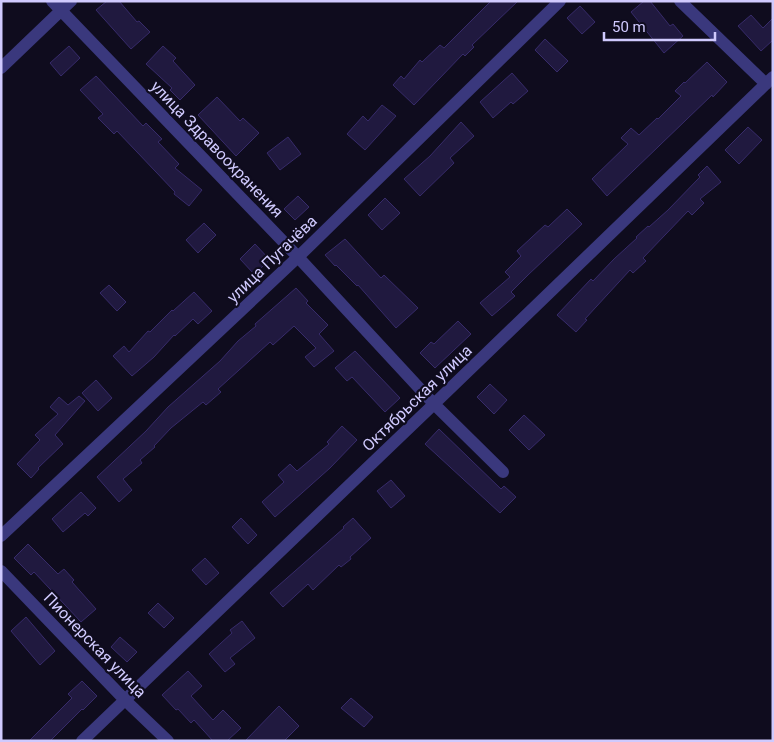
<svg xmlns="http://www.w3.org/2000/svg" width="774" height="742" font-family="Roboto,sans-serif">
<rect width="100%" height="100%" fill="#0f0c1e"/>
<path fill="#20193f" stroke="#372b6a" d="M107,1H119L137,22L139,21L150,32L131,49L96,10Z
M491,1H518L472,45L474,47L465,56L463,54L414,105L393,85L401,76L404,79L420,60L422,62L440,45L444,48Z
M644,1H650L670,26L673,24L683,36L664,53L631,12Z
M580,6L595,22L582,34L567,18Z
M751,15L763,28L773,18V40L761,51L738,26Z
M545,39L568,61L557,72L535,50Z
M69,46L80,58L61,76L50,63Z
M163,46L176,58L173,61L195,85L180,100L170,90L172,88L146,64Z
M707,62L727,82L713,97L712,95L607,196L592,179L628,144L621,138L631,128L639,135L657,118L658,119L681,96L675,91L684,82L685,83Z
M512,73L528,91L513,104L511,102L493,118L480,102Z
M96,76L143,126L146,123L162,139L158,142L179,164L175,168L202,190L189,206L174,194L175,192L117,131L114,134L98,118L103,114L80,90Z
M217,97L240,121L243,118L259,133L236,156L198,115Z
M382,105L396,116L365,150L347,134L363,116L368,121Z
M461,122L474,136L450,158L454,163L420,196L404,179L430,156Z
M748,127L762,140L739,164L725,150Z
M288,137L301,154L280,170L267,153Z
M707,166L721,182L700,199L704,203L692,215L688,211L643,258L646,261L633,273L630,270L585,319L587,320L576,332L557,315L591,279L593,281L614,259L637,238L636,237L648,226L649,227L668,210L700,177L698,175Z
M298,196L309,207L295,220L284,209Z
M385,198L400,213L382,230L368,215Z
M567,209L582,224L528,275L511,292L515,296L492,316L480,303L510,277L505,272L521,256L517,251L545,225L548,227Z
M204,223L216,235L198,253L186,240Z
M345,239L381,278L384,275L418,308L396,328L358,285L357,286L336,265L335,266L325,255Z
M255,244L270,260L254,274L240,259Z
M109,285L126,302L117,311L100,293Z
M296,288L308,301L306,303L328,325L319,334L334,351L314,367L305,357L316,348L294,326L273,345L270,342L218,389L221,392L206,405L203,402L171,428L154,446L155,447L140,460L142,463L123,479L132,490L119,502L97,477L146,431L168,407L220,361L238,341L256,326L255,324Z
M194,292L212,311L198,324L193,319L175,336L174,335L154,357L132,376L113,356L124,346L129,352L148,331L150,332L172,310L173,311Z
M458,321L471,334L435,368L420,353L431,342L434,344Z
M355,351L400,398L385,412L352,377L347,381L335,368Z
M96,380L112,398L98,411L82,393Z
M490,384L507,400L494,414L477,397Z
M79,396L85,401L55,435L63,444L38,468L39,469L31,478L17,464L40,440L35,435L58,414L50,407L59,397L68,405Z
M524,415L545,435L529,450L509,430Z
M342,426L357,440L330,468L275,517L262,502L284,482L278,475L290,464L297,471L329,444L327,442Z
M439,429L501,489L504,486L516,497L500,513L425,444Z
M391,480L405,496L391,508L377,491Z
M81,492L96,508L88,516L85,513L63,532L52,519Z
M241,518L257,535L248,544L232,527Z
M353,518L371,538L350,557L351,559L341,567L339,565L313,590L308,584L283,607L270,593L344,528L343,527Z
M28,544L58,574L64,569L74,580L72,582L96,609L81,622L34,572L31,575L14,558Z
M205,558L219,573L206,585L192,570Z
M158,603L174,618L164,628L148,613Z
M26,617L55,651L40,665L11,631Z
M242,621L255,638L230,658L235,664L225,672L209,654L232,633L230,630Z
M120,637L137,652L127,662L111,647Z
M188,671L202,686L191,696L213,720L223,710L241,728L227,741H213L194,720L191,723L178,709L176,710L162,695Z
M82,681L97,696L83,710L82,709L50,741H29L72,698L68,694Z
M351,698L373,717L364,727L341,708Z
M279,706L299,726L284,741H245Z"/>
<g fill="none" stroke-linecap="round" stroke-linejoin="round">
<path stroke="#3a387d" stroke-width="12" d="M52,1L298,257L434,404L503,472
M680,1L766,84
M1,68L71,1
M1,536L298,257L560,1
M1,571L125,700L168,741
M82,741L434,404L773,77"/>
</g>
<g text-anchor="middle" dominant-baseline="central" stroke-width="4.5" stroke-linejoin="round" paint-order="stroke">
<g font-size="16" fill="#d0cafe" stroke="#0f0c1e">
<text transform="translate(217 149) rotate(46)">улица Здравоохранения</text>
<text transform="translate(272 259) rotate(-44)">улица Пугачёва</text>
<text transform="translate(417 398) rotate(-44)">Октябрьская улица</text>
<text transform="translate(95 645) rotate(46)">Пионерская улица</text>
</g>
</g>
<rect width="774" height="742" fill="none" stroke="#d0cafe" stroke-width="5"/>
<path d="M604 32v8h111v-8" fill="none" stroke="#d0cafe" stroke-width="2.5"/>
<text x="612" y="32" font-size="15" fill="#d0cafe" stroke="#0f0c1e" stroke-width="4" paint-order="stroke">50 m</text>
</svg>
